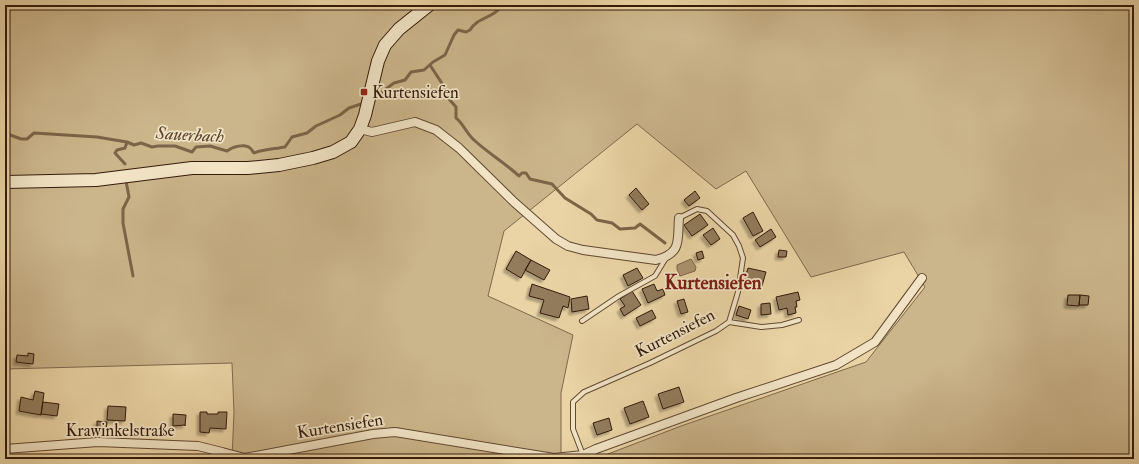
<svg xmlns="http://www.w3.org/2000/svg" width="1139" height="464" font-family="'IM FELL Double Pica',serif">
<defs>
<filter id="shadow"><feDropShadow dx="-3" dy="3" stdDeviation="1" flood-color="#0004"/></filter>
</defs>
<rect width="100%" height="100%" fill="#ead4a5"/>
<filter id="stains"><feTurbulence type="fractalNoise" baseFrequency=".005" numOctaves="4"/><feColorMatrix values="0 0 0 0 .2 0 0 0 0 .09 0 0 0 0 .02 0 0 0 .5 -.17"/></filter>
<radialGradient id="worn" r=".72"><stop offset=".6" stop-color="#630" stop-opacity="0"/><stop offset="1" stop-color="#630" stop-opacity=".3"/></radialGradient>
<path fill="#cbb58b" stroke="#7f684b" d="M5,5H1134V459H595L681,426L866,362L925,287L904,252L811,277L746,171L716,189L637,124L504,231L488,296L573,335L561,393V459H232L234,412L232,363L5,369Z"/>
<path fill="#ac9571" stroke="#7c6448" d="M691,259L696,267L695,271L680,276L677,269V265Z"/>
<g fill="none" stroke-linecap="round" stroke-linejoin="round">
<path stroke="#7c6448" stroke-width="3" d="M430,65L443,85L448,98L456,107V118C463,123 466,133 474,140C488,153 505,163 519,176L522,173H526L530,179L552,184L565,198L591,214L597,220L612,223L620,229L635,228L640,224L665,243
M378,95L394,83L405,80L411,72L424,70L433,62L445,55L454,35L458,30L466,32L470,30C477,17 495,18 502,5
M5,133L21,139H27L34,133L97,137L127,142L134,145L141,143L152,147L158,146H175L192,152L196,147L210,146L227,151C232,147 245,143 250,148C252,149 252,151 254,153C264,149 275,149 285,147L292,137L307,133L316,126L340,115L349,108L361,104
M125,164L115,153L117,150L125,148L127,142
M126,181L129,197L123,209V223L133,276"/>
</g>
<path fill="#927b5b" stroke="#331b0b" filter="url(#shadow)" d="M636,188L649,204L642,210L629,195Z
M695,191L700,198L689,206L684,200Z
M753,212L763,231L753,236L743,218Z
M700,214L708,225L692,236L684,225Z
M713,228L720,239L711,245L703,235Z
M771,229L776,237L760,247L755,240Z
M779,250L787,251L786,257H778Z
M516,251L531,260L521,278L506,269Z
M702,251L704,258L698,260L696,253Z
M531,260L550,270L544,280L525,270Z
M637,268L643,278L628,286L623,275Z
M748,268L766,272L762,286L744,282Z
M532,284L570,297L568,308L563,306L559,318L540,313L544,300L529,296Z
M654,284L657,291L663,289L665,295L648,303L642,289Z
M632,291L641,305L624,316L620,309L625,306L620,299Z
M798,292L800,300L796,301L797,307H795L796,313L788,315L787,308L779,310L776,297Z
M1068,295H1080L1079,306L1067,305Z
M1080,295L1089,296L1088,305H1079Z
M587,296L589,309L572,312L571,299Z
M684,299L688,312L681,314L677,301Z
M770,303L771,314L761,315V304Z
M739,306L751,310L748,319L736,315Z
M652,310L656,318L640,326L636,318Z
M28,353L34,354L33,364L16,362L17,355L28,356Z
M679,387L684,402L663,409L658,394Z
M35,391L44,393L41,415L19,411L21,397L33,400Z
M643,401L649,417L630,424L624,408Z
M43,402L59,404L57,416L41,414Z
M108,406L126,407L125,421L107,420Z
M200,412H207V414H218V412H227L226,429L210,428L209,433L200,432Z
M173,414L186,415L185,426V425L173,426Z
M609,418L612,430L597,435L593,423Z
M97,421L107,422L106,431H97Z"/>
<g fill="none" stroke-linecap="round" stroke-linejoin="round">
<defs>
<path id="lane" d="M582,321L619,296L655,276L666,258
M729,322L761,327L782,325L799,320
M583,455L573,429V402L584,392L650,363L716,331L729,322L738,292L743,258L739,246L733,235L707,211L697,209L679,218"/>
<path id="street" d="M360,129L372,132L415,122L436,130L459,148L514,202L556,239L568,246L583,250L656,260C683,253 677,239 679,218
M5,449L98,442L198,446L222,452L211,459
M222,452L245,458L373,434L395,432L554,458L583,455L596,449L736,398L836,365L875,342L922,278"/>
<path id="secondary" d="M5,182L96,180L192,168H248L279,165L313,158L333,152L351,142L360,129L365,115L378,61L385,45L399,29L429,5"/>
</defs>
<use href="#lane" stroke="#614932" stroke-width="6"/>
<use href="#street" stroke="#614932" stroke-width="10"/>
<use href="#secondary" stroke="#331b0b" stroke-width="14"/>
<use href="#lane" stroke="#f1e3c4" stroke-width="4"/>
<use href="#street" stroke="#f1e3c4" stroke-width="8"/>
<use href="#secondary" stroke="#f1e3c4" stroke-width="12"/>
</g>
<rect fill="#8f2418" stroke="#f1e3c4" stroke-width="1.5" x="360" y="88" width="8" height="8" rx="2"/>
<g text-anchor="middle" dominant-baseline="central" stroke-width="3.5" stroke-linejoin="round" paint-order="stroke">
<g font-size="17" fill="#331b0b" stroke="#f1e3c4" text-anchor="start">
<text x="372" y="92">Kurtensiefen</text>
</g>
<g font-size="17" fill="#331b0b" stroke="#f1e3c4">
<text transform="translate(675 333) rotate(-27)">Kurtensiefen</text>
<text transform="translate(340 426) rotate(-9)">Kurtensiefen</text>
<text x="120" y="430">Krawinkelstraße</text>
</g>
<g font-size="18" font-style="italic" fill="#5d462f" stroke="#f1e3c4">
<text transform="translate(190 135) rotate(3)">Sauerbach</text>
</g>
<g font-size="19" font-weight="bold" fill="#7a1f14" stroke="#f1e3c4">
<text x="713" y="283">Kurtensiefen</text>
</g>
</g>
<rect width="1139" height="464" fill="none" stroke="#ead4a5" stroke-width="20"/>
<rect x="6" y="6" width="1127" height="452" fill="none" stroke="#331b0b" stroke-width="2"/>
<rect x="10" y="10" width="1119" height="444" fill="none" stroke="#331b0b"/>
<rect width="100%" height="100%" filter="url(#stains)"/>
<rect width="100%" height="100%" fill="url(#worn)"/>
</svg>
